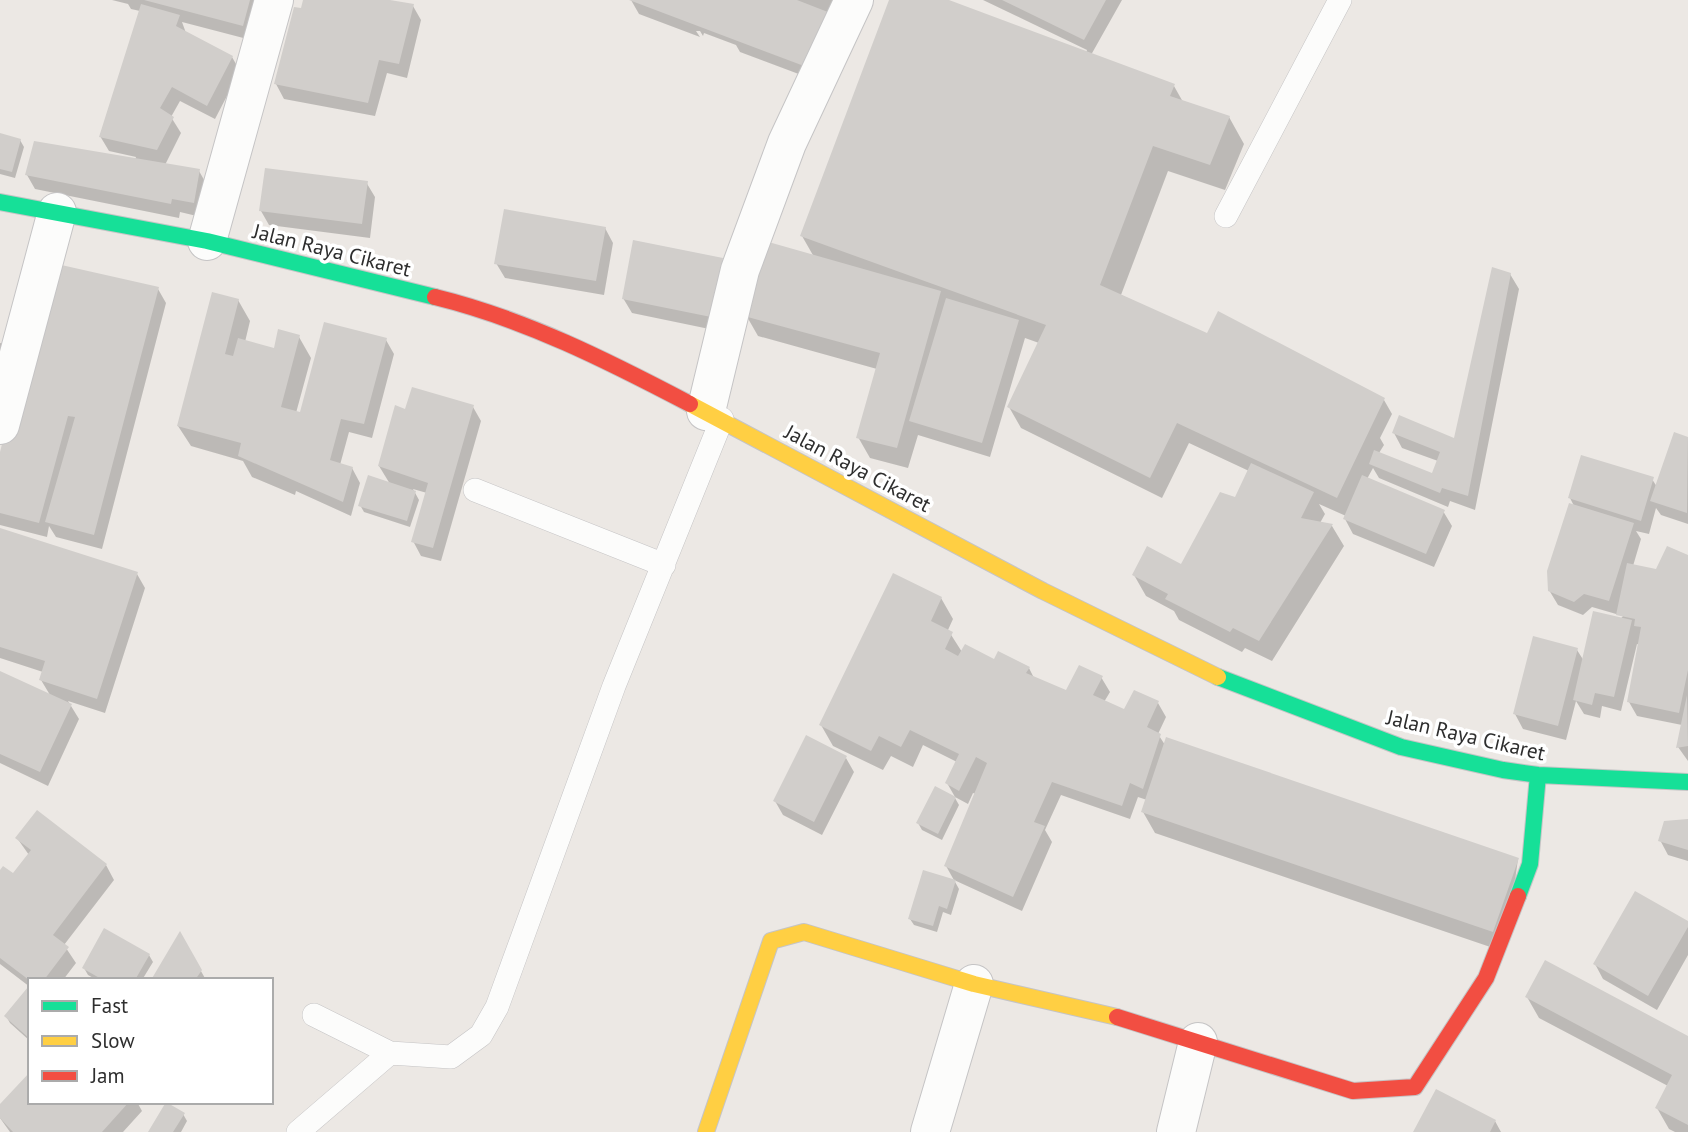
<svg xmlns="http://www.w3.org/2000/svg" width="1688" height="1132" font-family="'PT Sans',sans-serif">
<rect width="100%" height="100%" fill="#ece8e4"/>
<path fill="#0003" d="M112,0H261L251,40L182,22L186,33L232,57L240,71L215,119L180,101L171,117L181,133L165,165L199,171L207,185L201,217L180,212L179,218L35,189L27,175L135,160L136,157L109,151L100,136L140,11L131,9L128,4Z
M305,0H381L413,6L421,20L407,78L387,73L375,116L284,99L276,84Z
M631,0H861L820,82L740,52L736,45L704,33L703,36L700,31H696L700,37L639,14Z
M891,0H944L1086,53L1087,50L983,0H1122L1091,55L1174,86L1183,102L1229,117L1244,144L1225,190L1168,171L1121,295L1207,335L1384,400L1392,414L1380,438L1384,445L1379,453L1433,475L1438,461L1402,448L1394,433L1455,440L1510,274L1519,289L1475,510L1450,501L1448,507L1379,478L1373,468L1367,479L1443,511L1452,526L1434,567L1353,534L1345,519L1346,516L1319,504L1325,514L1320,523L1332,526L1344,546L1272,661L1245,648L1242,652L1179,620L1174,611L1146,596L1134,575L1182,566L1236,499L1249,471L1189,443L1162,498L1021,428L1009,407L1039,343L1025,338L990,457L918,435L908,468L870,458L858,437L877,369L758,336L746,315L814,257L802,236Z
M0,135L20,140L24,147L15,178L0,174Z
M366,182L375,197L370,238L269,225L261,211Z
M605,228L613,243L604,295L505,278L496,263Z
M722,259L730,274L719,331L632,313L623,298Z
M158,289L166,303L102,549L56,537L49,526L47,537L0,525V459L13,409L0,405V343L13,346Z
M238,300L250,321L245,342L275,350L299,337L311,358L296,413L301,417L386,340L394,354L372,438L349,432L340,465L352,468L360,483L351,516L296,491L295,495L252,477L243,461L191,446L178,426Z
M473,407L481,421L441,561L421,556L413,541L427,493L413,489L419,500L410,527L364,512L360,505L390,484L379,466L407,411Z
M1675,435L1688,439V524L1661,515L1656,508L1649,534L1636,531L1641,539L1633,566L1657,571L1688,557V761L1678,747L1682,725L1637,716L1629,702L1640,645L1637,644L1621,711L1602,706L1600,718L1584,714L1576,701L1566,740L1523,729L1515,714L1577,650L1584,661L1623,616L1592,607L1583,615L1558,605L1549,590L1574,506L1570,498L1652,479L1657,487Z
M0,530L137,574L145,588L105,713L68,701L79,719L48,786L0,763V672L50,695L41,680L43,672L0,658Z
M941,598L953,619L948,630L962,652L1029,668L1034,678L1067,692L1101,677L1110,692L1104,702L1125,711L1158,703L1166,717L1158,734L1165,745L1518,859L1505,952L1155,833L1143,812L1147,800L1138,797L1130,819L1061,795L1045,830L1052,842L1022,911L954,880L959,889L951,915L943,912L937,932L914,925L910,919L955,882L946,866L976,794L973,793L968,804L955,797L947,783L957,762L923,745L913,767L891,756L883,770L833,746L821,725Z
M846,758L854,772L822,835L783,815L775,801Z
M955,798L959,805L942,840L922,830L918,823Z
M37,812L106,865L114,880L64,945L76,963L63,980H30V987L0,964V873L13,876L29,855L17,838Z
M1688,821V861L1668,855L1660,840Z
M1688,923V955L1657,1010L1603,979L1595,964Z
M180,934L206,980H153Z
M149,955L153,962L142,980H97L88,975L84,968Z
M30,991V1041L10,1023L6,1016Z
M1527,997L1688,1038V1132H1675L1669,1129L1657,1108L1668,1086L1539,1018Z
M30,1102H137L142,1111L123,1132H10L0,1118V1107Z
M183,1114L187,1121L181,1132H150Z
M1495,1121L1501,1132H1415Z"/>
<path fill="#d1cecb" d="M144,0H250L243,26Z
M303,0H390L414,4L399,64L379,60L368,103L274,84L294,7L301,8Z
M629,0H797L833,14L812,69Z
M889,0H949L1175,84L1170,96L1230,116L1210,165L1153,146L1100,285L1207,333L1218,311L1385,398L1337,498L1177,423L1150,478L1007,407L1046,325L800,236Z
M1002,0H1106L1084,40Z
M141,4L180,15L176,26L233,56L207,106L172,87L160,108L174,117L157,150L99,137Z
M0,133L21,139L12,172L0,169Z
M34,141L200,169L194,203L172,199L171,204L25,175Z
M265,168L368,181L362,224L259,211Z
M504,209L606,227L596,281L494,264Z
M633,240L723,258L711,317L622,299Z
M765,241L941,291L897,448L856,438L880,353L744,316Z
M48,262L159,287L94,535L45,522L75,417L68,416L39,523L0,513V452Z
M1492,267L1511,273L1468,496L1442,488L1440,493L1369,464L1374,450L1432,473L1440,452L1392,433L1399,415L1454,438Z
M212,292L239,299L225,354L233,356L238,338L274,348L278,329L300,335L281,407L300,412L324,322L387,338L364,424L341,419L330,460L353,467L343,502L238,456L241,443L177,426Z
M946,298L1019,320L982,443L909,421Z
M412,387L474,405L433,548L411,542L428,483L378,466L395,405L405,409Z
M1674,432L1688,437L1687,513L1650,501Z
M1581,455L1654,477L1641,521L1568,498Z
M1251,463L1314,492L1301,518L1333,524L1259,641L1233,628L1230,632L1165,599L1168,594L1132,575L1147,546L1181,564L1220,492L1235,497Z
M368,475L416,491L407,521L358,506Z
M1362,475L1445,510L1426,554L1343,519Z
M1569,503L1634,523L1609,601L1584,594L1574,602L1548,591L1547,571Z
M0,528L138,572L97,699L39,680L45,661L0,647Z
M1667,546L1688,555V670L1679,713L1627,702L1641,627L1634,626L1635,619L1616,615L1627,563L1656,569Z
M893,573L942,597L931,621L953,632L945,649L958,656L965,644L994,659L998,651L1030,667L1026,673L1066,690L1079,665L1103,676L1093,695L1124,709L1134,690L1159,701L1147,727L1161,734L1143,789L1130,783L1122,806L1052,782L1034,822L1045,826L1013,897L944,866L987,763L976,757L959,791L945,783L959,754L910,730L901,747L879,736L871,751L819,725Z
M1593,611L1632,620L1614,697L1595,693L1592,705L1573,700Z
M1533,636L1578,648L1558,726L1513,714Z
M0,671L72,704L40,772L0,754Z
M1687,695L1688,746L1676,748Z
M806,735L847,756L814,822L773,801Z
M1166,737L1519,858L1493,932L1141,812Z
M935,786L956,797L938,834L916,823Z
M37,810L107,864L53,935L69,947L44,980H29L0,958V870L3,866L13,873L31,850L15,838Z
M1688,819V850L1658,841L1664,821Z
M923,870L956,880L947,909L939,906L933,926L908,919Z
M1635,891L1688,921V927L1648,996L1593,964Z
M104,928L150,954L135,980H103L82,968Z
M180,931L202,970L195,980H151Z
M1545,960L1688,1036V1125L1655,1108L1672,1075L1525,997Z
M28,987L30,989V1039L4,1016Z
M30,1072V1102H129L102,1132H13L0,1118V1104Z
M1436,1089L1496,1120L1490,1132H1413Z
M166,1102L185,1113L173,1132H148Z"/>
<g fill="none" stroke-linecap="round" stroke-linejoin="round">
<defs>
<path id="lane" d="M1226,216L1340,0
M475,490L664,565
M314,1015L390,1053L451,1057L481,1035L497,1007L614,686L722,419
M298,1132L390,1053"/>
<path id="street" d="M207,241L274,0
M706,411L740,270L787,143L854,0
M0,425L57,212
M930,1132L974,984
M1176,1132L1198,1042"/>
<path id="fast" d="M0,202L207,241L435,297
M1218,677L1401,747L1503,770L1538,775L1688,782
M1518,896L1530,864L1538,775"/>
<path id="slow" d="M690,404L1043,591L1218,677
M706,1132L771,941L804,932L974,984L1117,1017"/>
<path id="jam" d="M435,297C525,319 608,361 690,404
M1117,1017L1353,1091L1415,1087L1486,978L1518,896"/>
</defs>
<use href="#lane" stroke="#c5c4c5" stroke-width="24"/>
<use href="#street" stroke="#c5c4c5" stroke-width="40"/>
<use href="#fast" stroke="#c5c4c5" stroke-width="18"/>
<use href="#slow" stroke="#c5c4c5" stroke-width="18"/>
<use href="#jam" stroke="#c5c4c5" stroke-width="18"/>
<use href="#lane" stroke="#fcfcfb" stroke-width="23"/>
<use href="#street" stroke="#fcfcfb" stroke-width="38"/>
<use href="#fast" stroke="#16e098" stroke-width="16"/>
<use href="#slow" stroke="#ffcf43" stroke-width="16"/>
<use href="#jam" stroke="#f24e42" stroke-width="16"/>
</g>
<g text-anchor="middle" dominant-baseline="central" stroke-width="7" stroke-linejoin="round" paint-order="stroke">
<g font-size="21" fill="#2e2e2e" stroke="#fff">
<text transform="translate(332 250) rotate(14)">Jalan Raya Cikaret</text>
<text transform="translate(858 468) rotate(28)">Jalan Raya Cikaret</text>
<text transform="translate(1466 735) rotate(13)">Jalan Raya Cikaret</text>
</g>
</g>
<rect x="28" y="978" width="245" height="126" fill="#ffffff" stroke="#ababab" stroke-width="2"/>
<rect x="42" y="1001" width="35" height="10" fill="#16e098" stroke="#ababab" stroke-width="2"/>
<text x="91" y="1013" font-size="21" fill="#2e2e2e">Fast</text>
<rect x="42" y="1036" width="35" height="10" fill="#ffcf43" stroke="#ababab" stroke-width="2"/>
<text x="91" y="1048" font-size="21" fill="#2e2e2e">Slow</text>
<rect x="42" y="1071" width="35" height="10" fill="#f24e42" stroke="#ababab" stroke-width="2"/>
<text x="91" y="1083" font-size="21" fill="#2e2e2e">Jam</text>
</svg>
